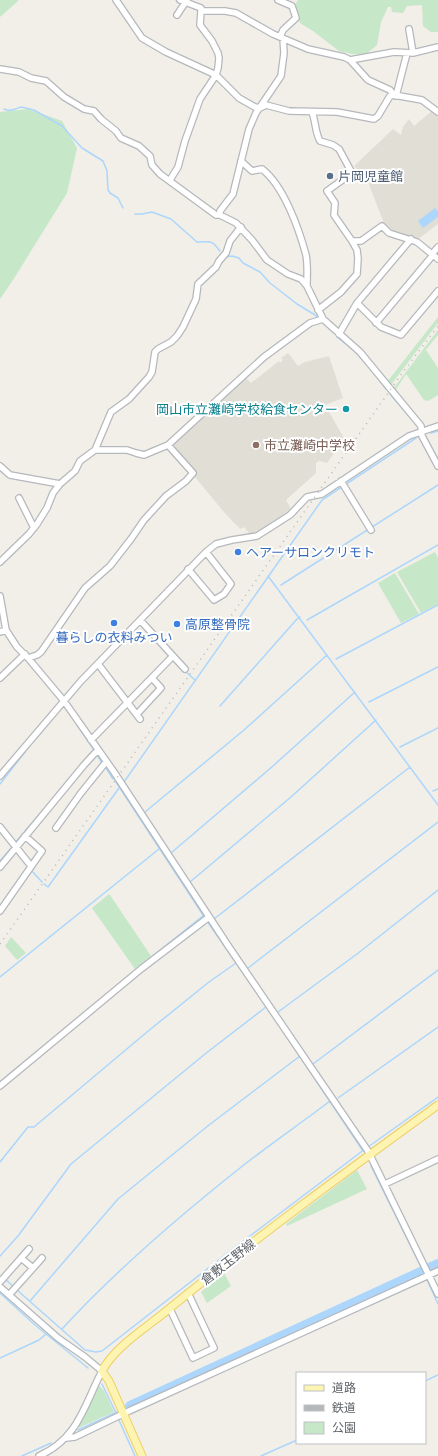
<svg xmlns="http://www.w3.org/2000/svg" width="438" height="1456" font-family="'Fira Sans','Noto Sans JP',sans-serif">
<rect width="100%" height="100%" fill="#f1efe8"/>
<path fill="#e1ded6" d="M432,111L438,115V224L417,240L391,232L387,228L384,223L371,190L369,183L354,166L393,129L401,135L403,127L409,119L414,126Z
M288,353L298,366L305,362L329,356L343,398L325,405L344,438L327,463L319,461L316,463V473L286,500L291,509L275,522L256,532L250,534L244,527L241,529L234,523L223,511L195,477L196,474L172,447L173,443L245,377L251,383L279,361L280,363L283,360L281,358Z"/>
<path fill="#c6e7c8" d="M0,0H18V1L0,17Z
M298,0H438V32H431L423,26L422,5L407,6L403,13L392,12L391,7H388L381,22L377,45L365,55L352,54L339,51L313,31L300,23L295,5Z
M28,109L62,121L77,148L67,193L13,280L0,299V112Z
M438,317V323L390,386L387,382Z
M438,330V335L410,369L426,350L438,368V395L428,401L424,400L406,374L395,391L393,389Z
M435,552L438,558V604L421,613L397,572Z
M395,573L419,614L401,623L378,583Z
M109,894L110,895L151,956L135,969L92,908Z
M11,937L26,953L17,960L5,946Z
M357,1170L367,1189L287,1226L286,1224Z
M224,1273L231,1286L207,1303L201,1292Z
M98,1384L104,1391L114,1412L78,1428Z"/>
<path fill="#acd6fc" d="M435,208L438,212V217L423,228L418,221Z"/>
<g fill="none" stroke-linecap="round" stroke-linejoin="round">
<path stroke="#acd6fc" stroke-width="1.5" d="M176,0L177,1
M194,9L199,10
M427,100L430,103
M4,109C10,112 15,109 21,107L34,110L62,126L82,148L103,161L107,171L108,190L110,193L118,198L123,208
M135,214H142L152,212L171,219L197,242C211,242 211,239 220,251
M225,257L232,256L239,258L243,263L260,272L270,283L297,304L320,318
M337,337L351,348
M354,350L366,364
M380,381L386,389
M390,394L410,417
M431,433L438,431
M431,447L438,459
M268,576L438,805
M281,585L438,485
M307,620L438,545
M336,659L438,605
M185,671L195,680
M369,702L438,667
M220,706L297,619L300,617
M77,725L94,750
M400,747L438,728
M97,755L102,763
M105,766L113,779
M116,782L205,918
M124,782L322,500L416,438
M0,784L25,752
M433,791L438,789
M145,812L244,730L327,655
M0,832L10,844
M15,843L94,750
M171,853L273,766L355,692
M0,861L13,846
M31,870L42,882
M190,882L291,797L376,720
M44,884L48,887L119,788
M214,919L410,767
M207,921L264,1003
M149,959L204,915
M248,968L438,822
M0,977L159,849
M278,1012L357,954L438,890
M281,1028L363,1151
M313,1064L438,970
M0,1082L115,987
M338,1098L438,1027
M368,1147L438,1097
M0,1162L28,1127H34L147,1032L209,982L236,963
M371,1166L423,1271L438,1304
M0,1256L18,1236L71,1164L205,1054L266,1007
M5,1279L14,1287
M17,1290L85,1350L96,1352L102,1351L238,1245L365,1149
M0,1293L35,1325L88,1368
M30,1301L118,1199L209,1125L300,1056
M62,1329C116,1270 177,1218 240,1168C269,1145 300,1124 330,1101
M0,1358L39,1340L46,1334
M425,1381L438,1375
M102,1384L116,1413
M118,1418L135,1456
M78,1430L117,1412
M22,1456L51,1443
M261,1456L297,1440"/>
<path stroke="#acd6fc" stroke-width="10" d="M130,1406L438,1264"/>
<defs>
<path id="minor" d="M116,0L142,38L166,52L216,75L239,98L255,107L260,108L266,105L289,111L337,112L374,119L378,116L390,96L394,95
M180,0L201,8V11H225L236,13L273,34L308,49L344,57L350,60L368,80L390,90L394,95L422,100L438,112
M278,0L292,6L296,18L283,30L280,37
M177,15L187,0
M409,29L413,53
M350,60L394,52L413,53L438,47
M0,69L19,72L31,78L46,81L64,97L84,109L94,111L101,119L116,131L121,138L139,146L150,156L152,165L160,174L216,215H220L236,223L252,240L267,260L288,274L301,279L307,286L323,319L360,352L421,426L422,436L438,466
M396,96L407,53
M312,112C316,123 315,132 320,141L333,145L339,149L352,173L327,191L335,203L334,215L352,241H361L382,226L389,233L417,242L438,259
M241,161L252,171L262,169C284,186 299,229 306,255C308,265 307,276 307,286
M170,180L178,167L185,141L200,99L216,75L218,68L219,58L218,53L212,41L200,25L201,11
M220,215V211L233,194L249,129L256,113L281,76L284,53L283,38
M432,254L438,247
M357,303L381,327L401,335L438,291
M318,310L341,292L357,274L358,258L357,250L352,241
M376,323L433,255
M339,334L357,303L411,239
M95,450H127L136,453L144,455L168,445L264,357L310,323L323,319
M0,466L10,475L60,484
M341,481L371,530
M19,498L34,528
M0,562L29,534L37,524L47,508L53,493L60,484L75,471L80,461L95,450L111,412L129,399L149,377L152,372L155,352L158,349L171,342L177,336L183,327L196,299L198,284L216,267L219,261L226,253L230,241L241,227
M188,569L214,600L224,594L231,584L206,552
M0,596L6,630
M140,620L185,669
M0,632L6,630L17,647L28,658L64,701L114,772L229,947L368,1151L438,1294
M28,658L37,655L41,652L85,588L110,566L131,539L144,520L166,496L186,481L193,473L168,445
M98,664L140,719
M0,678L25,654
M137,714L161,688L152,678
M91,740L173,656
M0,776L81,681L206,552L216,544L232,540L257,536L290,515L307,497L322,494L409,436L438,426
M0,827L31,866
M56,828L81,793L106,762
M0,867L84,765L94,754L98,751
M0,911L42,851L25,836
M0,1086L141,969L209,917
M385,1184L438,1159
M21,1258L33,1268
M0,1282L29,1249
M0,1287L58,1338L85,1357L102,1371C84,1405 79,1438 39,1456
M9,1295L42,1258
M170,1309L193,1358L214,1348L188,1293
M66,1438L75,1437L129,1411L438,1271"/>
<path id="major" d="M142,1456L109,1381L102,1371C115,1346 149,1326 170,1308C257,1237 347,1171 438,1105"/>
</defs>
<use href="#minor" stroke="#b5b8bc" stroke-width="8"/>
<use href="#major" stroke="#eece64" stroke-width="9"/>
<use href="#minor" stroke="#fff" stroke-width="5.5"/>
<use href="#major" stroke="#fdf4b1" stroke-width="7"/>
<path stroke="#b6b7b8" stroke-width="1.5" stroke-dasharray="1 5" stroke-linecap="butt" d="M0,944L400,376L438,326"/>
</g>
<circle fill="#5c6f8a" stroke="#fff" stroke-width="1.5" cx="330" cy="176" r="4"/>
<circle fill="#0f9aa8" stroke="#fff" stroke-width="1.5" cx="346" cy="409" r="4"/>
<circle fill="#8d6e63" stroke="#fff" stroke-width="1.5" cx="256" cy="445" r="4"/>
<g fill="#3f7fe0" stroke="#fff" stroke-width="1.5">
<circle cx="238" cy="552" r="4"/>
<circle cx="114" cy="623" r="4"/>
<circle cx="177" cy="624" r="4"/>
</g>
<g text-anchor="middle" dominant-baseline="central" stroke-width="4" stroke-linejoin="round" paint-order="stroke">
<g font-size="13" fill="#4e5e75" stroke="#fff" text-anchor="start">
<text x="338" y="176">片岡児童館</text>
</g>
<g font-size="13" fill="#0d838f" stroke="#fff" text-anchor="end">
<text x="338" y="409">岡山市立灘崎学校給食センター</text>
</g>
<g font-size="13" fill="#785e54" stroke="#fff" text-anchor="start">
<text x="264" y="445">市立灘崎中学校</text>
</g>
<g font-size="13" fill="#366cbe" stroke="#fff" text-anchor="start">
<text x="246" y="552">ヘアーサロンクリモト</text>
<text x="185" y="624">高原整骨院</text>
<text x="114" y="637" text-anchor="middle">暮らしの衣料みつい</text>
</g>
<g font-size="13" fill="#5f6368" stroke="#fff">
<text transform="translate(228 1262) rotate(-38)">倉敷玉野線</text>
</g>
</g>
<rect x="296" y="1372" width="130" height="72" fill="#ffffff" stroke="#bfc1c3"/>
<rect x="304" y="1385" width="20" height="6" fill="#fdf4b1" stroke="#bfc1c3"/>
<text x="332" y="1392" font-size="12" fill="#5f6368">道路</text>
<rect x="304" y="1405" width="20" height="6" fill="#b6b7b8" stroke="#bfc1c3"/>
<text x="332" y="1412" font-size="12" fill="#5f6368">鉄道</text>
<rect x="304" y="1422" width="20" height="12" fill="#c6e7c8" stroke="#bfc1c3"/>
<text x="332" y="1432" font-size="12" fill="#5f6368">公園</text>
</svg>
